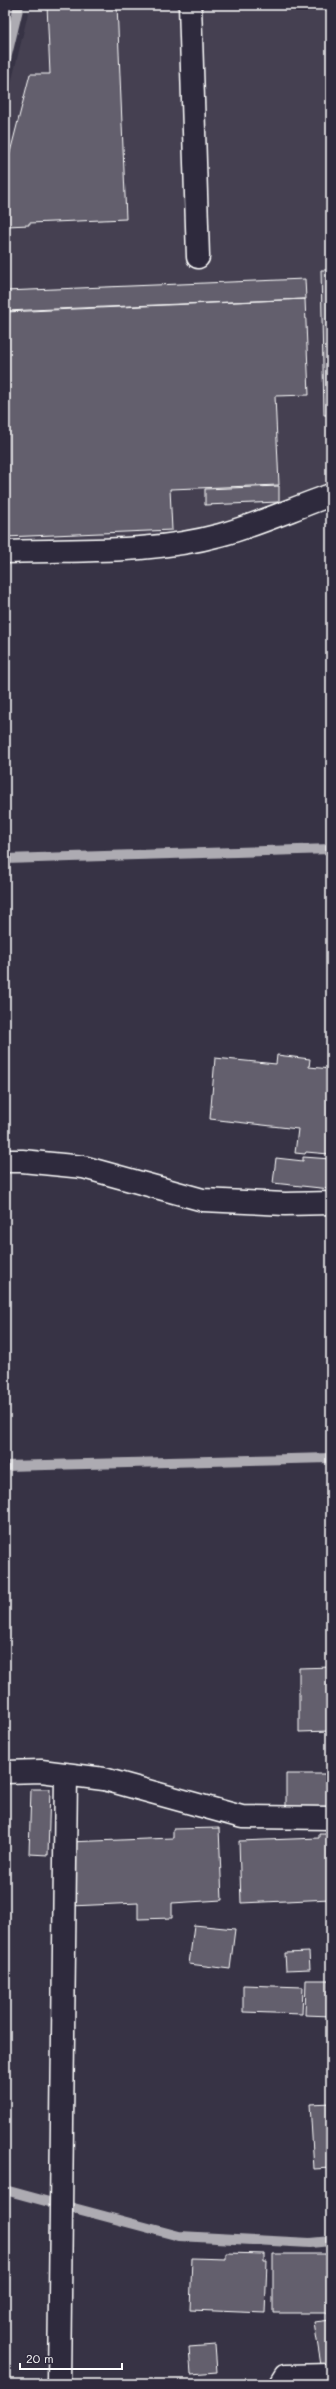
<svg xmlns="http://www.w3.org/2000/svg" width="336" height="2389" font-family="Mali,sans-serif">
<rect width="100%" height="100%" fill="#373345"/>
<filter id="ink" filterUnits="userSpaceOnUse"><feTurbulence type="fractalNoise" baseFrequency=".025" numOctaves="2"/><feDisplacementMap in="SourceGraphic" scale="8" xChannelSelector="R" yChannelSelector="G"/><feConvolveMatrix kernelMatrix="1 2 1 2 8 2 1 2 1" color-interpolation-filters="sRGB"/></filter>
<g filter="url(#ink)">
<path fill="#444051" d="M30,5H331V486L219,528L146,539L5,544V109Z"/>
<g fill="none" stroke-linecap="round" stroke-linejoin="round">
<path stroke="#adabb2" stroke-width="10" d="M5,63L19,5
M5,859L331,849
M5,1466L331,1458
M5,2190L49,2202
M70,2207L179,2236L310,2243L331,2241"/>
</g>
<path fill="#635f6d" stroke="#fff" d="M47,5H117L126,219L29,223V225L7,226L5,224V172L30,74H50Z
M321,270H331V415H324Z
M305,279L306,299L5,311V291Z
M305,299L309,395L275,396L279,485L170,489L172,530L5,537V312Z
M279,486V502L205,505V489Z
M277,1055L310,1059L309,1067L331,1069L329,1154L306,1152L305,1154L295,1153L298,1129L210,1119L215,1058L276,1064Z
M303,1157L331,1159L330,1189L273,1183L276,1158L303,1161Z
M331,1667V1731L299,1732V1668Z
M286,1774H331V1808H286Z
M31,1789H50L48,1855L29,1854Z
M219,1828L222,1900L172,1903V1918L138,1919V1903L71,1906L68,1842L173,1838V1829Z
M319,1834H331V1899L241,1903L239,1841L319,1838Z
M194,1925L235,1929L230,1969L189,1964Z
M309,1952L310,1969L286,1970L285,1953Z
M306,1980H331V2016L305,2015Z
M243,1985L303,1987L302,2014L243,2012Z
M331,2064V2084H329Z
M331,2103V2168L314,2169L310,2104Z
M226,2253L264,2254V2261H267L265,2313L190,2310L192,2258L226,2259Z
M273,2254H331V2313H273Z
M331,2320V2363L321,2365L314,2322Z
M215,2345L217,2372L191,2374L189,2347Z"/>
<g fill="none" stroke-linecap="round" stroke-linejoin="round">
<defs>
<path id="minor" d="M190,5L198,257
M5,552C75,549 151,554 220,535C257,525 294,508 331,495
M5,1161H22L83,1167L203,1200L285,1204L331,1203
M5,1772L41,1771L104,1779L242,1817L331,1818
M59,2384L66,1774
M280,2384L285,2376L331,2375"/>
</defs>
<use href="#minor" stroke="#fff" stroke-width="25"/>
<use href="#minor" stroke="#2f2a3d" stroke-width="22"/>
</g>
</g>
<rect width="336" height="2389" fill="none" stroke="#2f2a3d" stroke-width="20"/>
<rect x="10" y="10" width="316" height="2369" fill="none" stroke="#fff" stroke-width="1.5" filter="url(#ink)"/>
<path d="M20 2363v6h102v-6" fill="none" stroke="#ffffff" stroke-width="2"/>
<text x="26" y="2363" font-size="12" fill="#ffffff" stroke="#2f2a3d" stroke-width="3" paint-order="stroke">20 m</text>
</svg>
